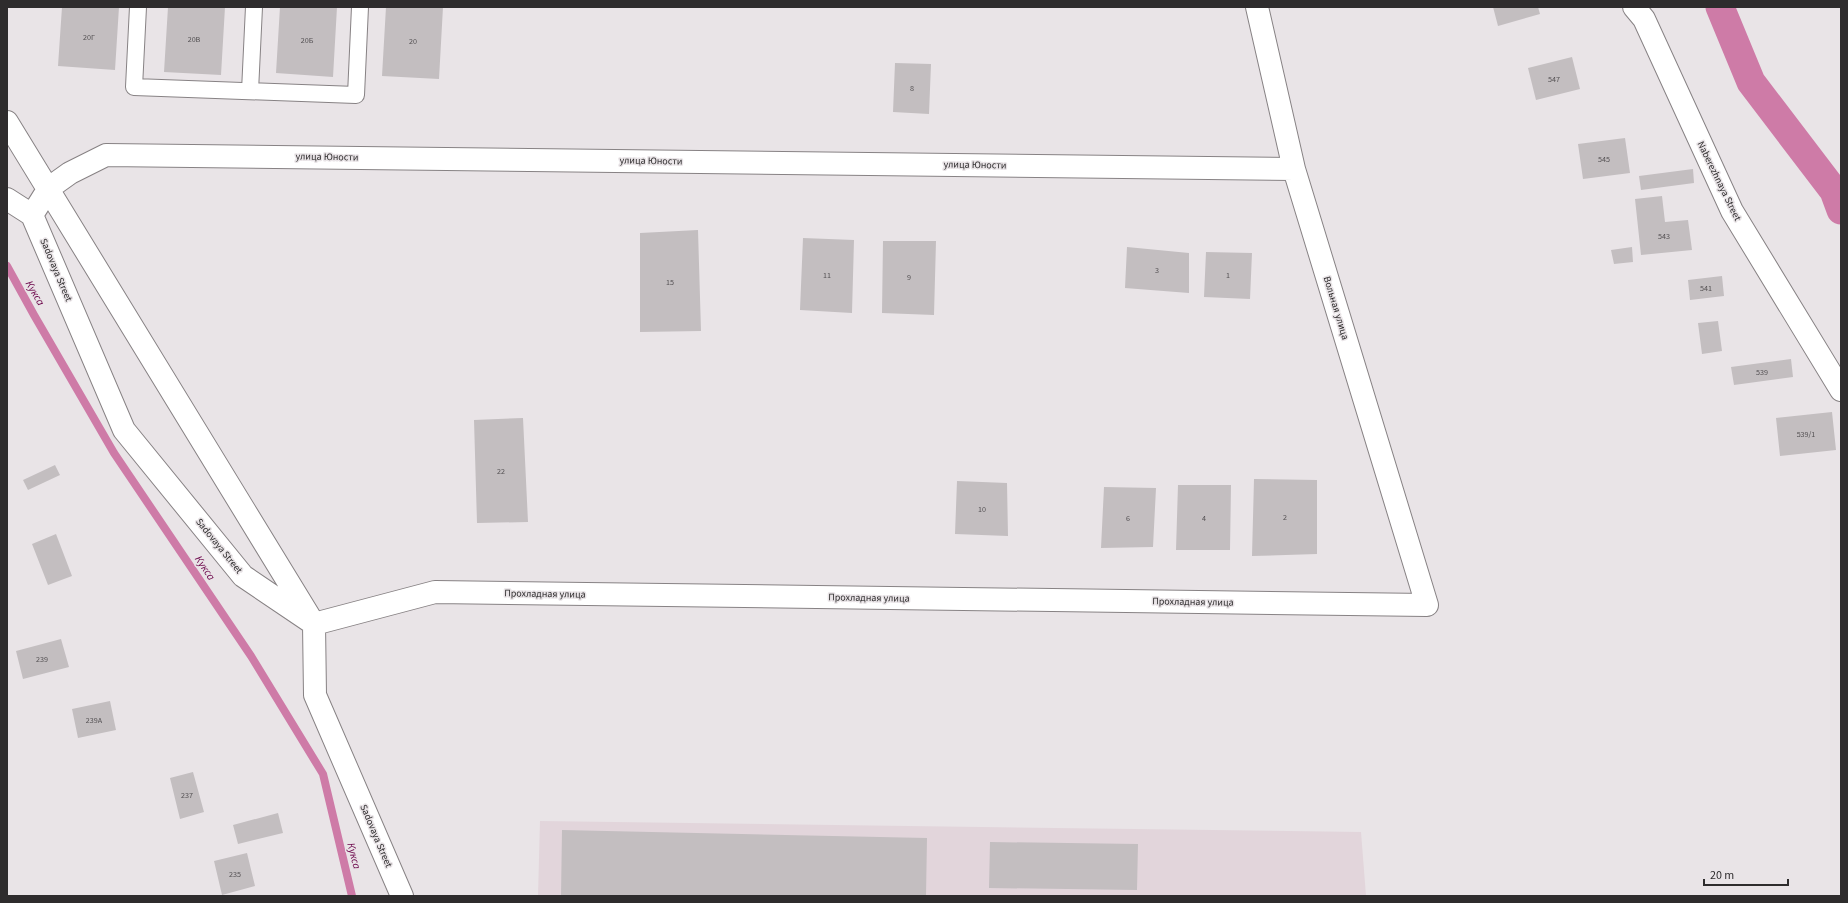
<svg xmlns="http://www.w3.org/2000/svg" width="1848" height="903" font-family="'Source Sans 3',sans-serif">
<rect width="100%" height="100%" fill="#e9e4e7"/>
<path fill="#e2d5db" d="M540,821L1361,832L1366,896H538Z"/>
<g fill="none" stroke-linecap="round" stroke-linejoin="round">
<path stroke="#ce7ba7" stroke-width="8" d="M7,266L34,315L114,453L251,656L323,774L352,896"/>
<path stroke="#ce7ba7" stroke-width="29" d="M1720,7L1751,82L1834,191L1841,210"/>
</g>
<path fill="#c3bec0" d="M62,7H119L115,70L58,66Z
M168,7H225L221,75L164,72Z
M280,7H337L333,77L276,73Z
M386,7H443L439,79L382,76Z
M1493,7H1538L1540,14L1498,26Z
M1572,57L1580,89L1536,100L1528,68Z
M895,63L931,64L929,114L893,112Z
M1625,138L1630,173L1583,179L1578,144Z
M1693,169L1694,183L1641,190L1639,176Z
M1662,196L1665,222L1688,220L1692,250L1641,255L1635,199Z
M698,230L701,331L640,332V233Z
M803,238L854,240L852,313L800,310Z
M883,241H936L934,315L882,313Z
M1127,247L1189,253V293L1125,288Z
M1632,247L1633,262L1614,264L1611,250Z
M1206,252L1252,253L1250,299L1204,297Z
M1722,276L1724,296L1690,300L1688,280Z
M1718,321L1722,351L1702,354L1698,323Z
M1791,359L1793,377L1734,385L1731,367Z
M1832,412L1836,450L1780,456L1776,418Z
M523,418L528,522L477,523L474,420Z
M55,465L60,475L28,490L23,480Z
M1254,479L1317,480V554L1252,556Z
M957,481L1007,483L1008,536L955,534Z
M1178,485H1231L1230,550H1176Z
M1104,487L1156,488L1153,547L1101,548Z
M56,534L72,576L48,585L32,544Z
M61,639L69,667L23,679L16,651Z
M110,701L116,730L78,738L72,709Z
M193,772L204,812L180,819L170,778Z
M278,813L283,833L238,844L233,825Z
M562,830L927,838L926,896H561Z
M990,842L1138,844L1137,890L989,888Z
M247,853L255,886L222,895L214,861Z"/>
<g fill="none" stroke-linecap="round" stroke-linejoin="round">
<defs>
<path id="service" d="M138,7L134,87L356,95L360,7
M250,91L254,7"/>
<path id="minor" d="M1634,7L1644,19L1732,211L1841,390
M7,122L314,624L435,592L1427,605L1294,169L1257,7
M7,199L32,215L124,430L243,576L314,624L315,695L402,896
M32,215L49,188L70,173L106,155L1294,169"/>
</defs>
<use href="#service" stroke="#878284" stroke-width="18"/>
<use href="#minor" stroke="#878284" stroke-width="24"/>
<use href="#service" stroke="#fff" stroke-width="16"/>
<use href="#minor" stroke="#fff" stroke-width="22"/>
</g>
<g text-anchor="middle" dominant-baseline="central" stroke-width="3" stroke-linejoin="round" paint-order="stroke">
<g font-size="8" fill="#535052">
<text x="89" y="37">20Г</text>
<text x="194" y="39">20В</text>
<text x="307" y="40">20Б</text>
<text x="413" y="41">20</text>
<text x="1554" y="79">547</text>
<text x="912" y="88">8</text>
<text x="1604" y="159">545</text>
<text x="1664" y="236">543</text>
<text x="1157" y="270">3</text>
<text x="827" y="275">11</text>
<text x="1228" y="275">1</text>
<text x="909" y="277">9</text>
<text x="670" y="282">15</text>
<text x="1706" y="288">541</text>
<text x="1762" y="372">539</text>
<text x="1806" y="434">539/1</text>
<text x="501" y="471">22</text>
<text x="982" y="509">10</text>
<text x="1285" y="517">2</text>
<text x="1128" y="518">6</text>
<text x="1204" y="518">4</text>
<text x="42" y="659">239</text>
<text x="94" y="720">239А</text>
<text x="187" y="795">237</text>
<text x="235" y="874">235</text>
</g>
<g font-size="10" fill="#2e2c2d" stroke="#e9e4e7">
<text transform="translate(327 157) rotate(1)">улица Юности</text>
<text transform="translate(651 161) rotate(1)">улица Юности</text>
<text transform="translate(975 165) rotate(1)">улица Юности</text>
<text transform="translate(1719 181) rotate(64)">Naberezhnaya Street</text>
<text transform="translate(56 270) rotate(67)">Sadovaya Street</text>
<text transform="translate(1336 308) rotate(73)">Вольная улица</text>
<text transform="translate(219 546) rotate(51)">Sadovaya Street</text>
<text transform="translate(545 594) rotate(1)">Прохладная улица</text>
<text transform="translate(869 598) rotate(1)">Прохладная улица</text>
<text transform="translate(1193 602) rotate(1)">Прохладная улица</text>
<text transform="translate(376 836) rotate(67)">Sadovaya Street</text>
</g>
<g font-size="11" font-style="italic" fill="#690047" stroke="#e9e4e7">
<text transform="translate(35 293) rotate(60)">Кукса</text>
<text transform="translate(205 568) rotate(56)">Кукса</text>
<text transform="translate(354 856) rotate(76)">Кукса</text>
</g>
</g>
<rect width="1848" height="903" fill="none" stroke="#2e2c2d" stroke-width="16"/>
<path d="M1704 879v6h84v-6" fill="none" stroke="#2e2c2d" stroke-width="2"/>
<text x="1710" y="879" font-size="12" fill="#2e2c2d" stroke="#e9e4e7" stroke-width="3" paint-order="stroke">20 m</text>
</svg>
